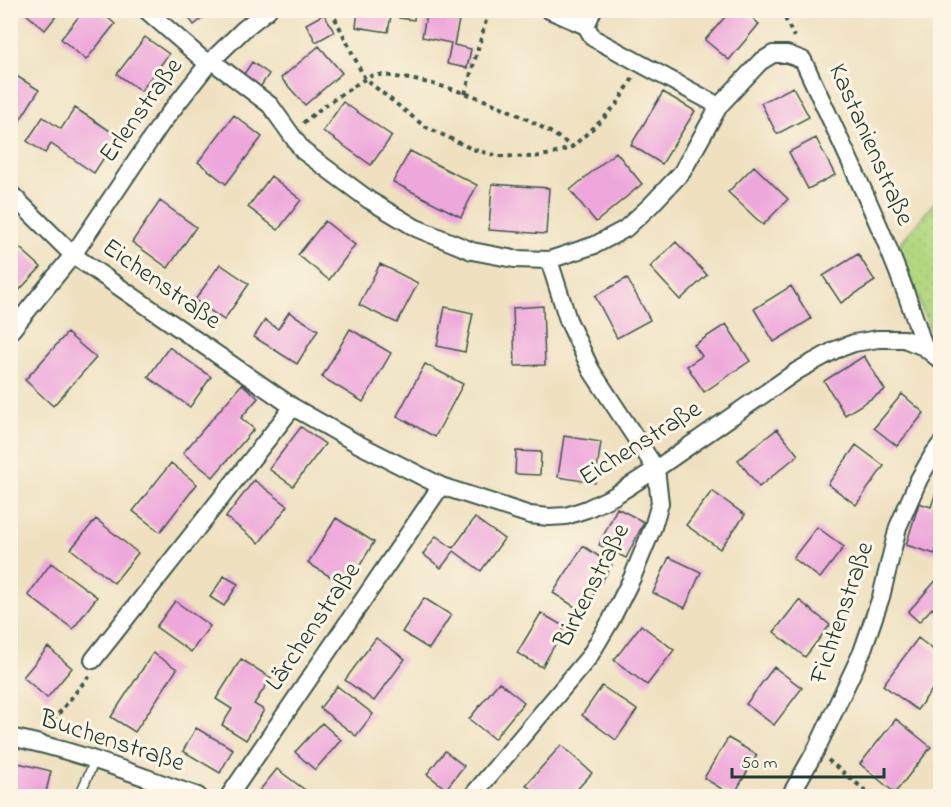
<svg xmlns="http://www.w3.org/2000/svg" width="951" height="807" font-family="'Indie Flower',sans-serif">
<defs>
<pattern id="park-dots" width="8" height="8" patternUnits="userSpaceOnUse" patternTransform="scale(1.5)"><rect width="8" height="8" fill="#b3d881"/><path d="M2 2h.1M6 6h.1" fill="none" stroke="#9aba70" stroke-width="1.8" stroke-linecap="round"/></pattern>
</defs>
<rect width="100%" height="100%" fill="#fcf5e5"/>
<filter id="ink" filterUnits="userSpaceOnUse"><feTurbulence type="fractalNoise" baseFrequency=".0167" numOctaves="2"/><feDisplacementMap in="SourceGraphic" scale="12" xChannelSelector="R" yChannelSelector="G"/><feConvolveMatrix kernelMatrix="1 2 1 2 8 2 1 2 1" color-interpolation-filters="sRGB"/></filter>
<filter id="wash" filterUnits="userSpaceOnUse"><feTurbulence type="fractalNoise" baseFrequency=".008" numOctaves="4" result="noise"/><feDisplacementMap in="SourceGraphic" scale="24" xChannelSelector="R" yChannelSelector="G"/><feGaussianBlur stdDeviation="1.35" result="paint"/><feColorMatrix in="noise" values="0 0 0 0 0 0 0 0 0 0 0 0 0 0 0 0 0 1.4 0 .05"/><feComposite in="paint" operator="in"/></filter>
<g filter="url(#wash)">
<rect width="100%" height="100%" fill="#efe1c0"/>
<path fill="url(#park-dots)" stroke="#698a5a" stroke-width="1.5" d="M940,196V348L929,327L898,246Z"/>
<g id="blocks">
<path fill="#eea7db" d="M25,10H61L45,30L24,12Z
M84,10H99L115,24L86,60L61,39Z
M183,10H213L194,25Z
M358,10H392L388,32L356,27Z
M400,10H415L414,20L399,18Z
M427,10H461L454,45L471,49L467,68L447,64L451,43L422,37Z
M731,10H744L759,24L729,60L705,40Z
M324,14L334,32L316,42L306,24Z
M145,37L169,54L141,91L117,74Z
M319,46L342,73L305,105L281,78Z
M252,62L269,74L259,89L242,77Z
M10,72L39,90L10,136Z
M793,87L809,117L777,134L761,103Z
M663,92L695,111L662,164L631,145Z
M343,102L392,136L371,165L323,131Z
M75,108L118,136L94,173L51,144L45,153L27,141L43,117L61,129Z
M234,115L262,137L226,184L198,162Z
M816,138L835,175L808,189L789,152Z
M410,151L477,185L461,217L393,182Z
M616,152L642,184L596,222L570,190Z
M754,166L788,199L763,225L728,192Z
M271,176L301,200L278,230L248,207Z
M492,184L549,188L546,234L489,230Z
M160,201L196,227L168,268L132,242Z
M325,221L355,245L329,280L298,255Z
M10,239L41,267L10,300Z
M676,242L707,275L680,300L650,267Z
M858,254L875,281L841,303L823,276Z
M220,264L249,284L224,320L195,300Z
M380,264L418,283L397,323L359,305Z
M627,278L650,320L617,338L595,296Z
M791,286L811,319L774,342L754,309Z
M543,306L545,365L515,366L513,308Z
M445,307L473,313L465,352L437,346Z
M289,312L318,330L297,364L254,337L265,320L278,329Z
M726,324L750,361L704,392L687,366L702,356L694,345Z
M350,329L391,353L363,402L322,377Z
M67,333L96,358L53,406L25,380Z
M169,347L211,377L190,407L148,377Z
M864,356L885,390L845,415L824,381Z
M425,364L463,384L435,437L397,416Z
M242,384L258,398L241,418L254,429L213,477L183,453Z
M902,394L924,413L897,446L874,428Z
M301,427L325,444L293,486L269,469Z
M777,429L798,455L759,487L738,460Z
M564,436L601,442L595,483L558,477Z
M856,445L884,466L856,505L828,484Z
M516,451L541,452L540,475L515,474Z
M171,463L197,484L160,532L133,511Z
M254,480L288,506L259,543L226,517Z
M940,480V537L935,554L906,545L919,503L931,507Z
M712,491L745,515L720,549L686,525Z
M617,508L644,522L626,558L599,545Z
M336,518L374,542L347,587L308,563Z
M475,518L504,539L481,571L454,551L441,568L423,554L436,536L453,548Z
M96,519L138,553L114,583L71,549Z
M817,527L844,547L820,578L793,558Z
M583,546L612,565L583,612L553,593Z
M669,557L701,572L685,608L653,593Z
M51,563L97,597L73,629L28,595Z
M224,576L238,584L224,606L210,597Z
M940,576V616L932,608L919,622L908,612Z
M424,598L451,615L429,649L402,632Z
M799,600L830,625L805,657L774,632Z
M175,601L210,626L191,652L156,627Z
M541,613L565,627L542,667L517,653Z
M641,625L674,650L647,685L614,660Z
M376,638L405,659L374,701L345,680Z
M918,638L940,655V679L917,710L883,685Z
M48,647L72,668L47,698L23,677Z
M153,653L177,669L135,732L111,717Z
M241,659L271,678L254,704L264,710L246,740L222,725L232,709L216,699Z
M774,667L802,688L774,725L746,704Z
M499,682L524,702L494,739L469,719Z
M337,686L373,714L356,736L320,708Z
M602,686L637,710L616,740L582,715Z
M896,719L931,747L895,793L860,764Z
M322,723L341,740L315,770L295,752Z
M196,728L233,749L220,773L183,751Z
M728,738L757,755L733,796L704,778Z
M561,745L592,773L571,796H539L526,785Z
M445,751L464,766L446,789L427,774Z
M10,761L51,771L45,796H10Z
M277,769L313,796H255Z
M829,791L837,796H825Z"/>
</g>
</g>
<g filter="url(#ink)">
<use href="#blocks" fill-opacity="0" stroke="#3e5649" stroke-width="1.5"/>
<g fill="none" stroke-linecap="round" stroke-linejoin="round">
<defs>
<path id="service" d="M79,796L95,760"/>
<path id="minor" d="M146,10L208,64
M549,10L586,26L593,38L719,106
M586,26L593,10
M212,61L270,105L303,151L369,200L416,228L472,251L514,259L549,260L595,245L625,229L650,206L682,172L719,106L760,62L773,54H787L803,60C846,154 894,248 924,347
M10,193L73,255L293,407L358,444L441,486L530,515L549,517L566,516L587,509L614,496L656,469L797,371L835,350L854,343L878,339H904L924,347L940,360
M10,332L73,255L161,124L208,64L244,29L268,10
M93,660L293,407
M10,737C75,750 136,775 198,796
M229,796L441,486
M472,796L589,657L611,620L632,578L653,527L660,503L656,469L591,370L568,320L549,260
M790,796L816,750L862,652L881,597L898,527L919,479L934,453L940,445"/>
</defs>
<use href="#service" stroke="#3e5649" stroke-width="11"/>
<use href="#minor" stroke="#3e5649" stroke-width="20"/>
<path stroke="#3e5649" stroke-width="4" stroke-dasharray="4.5 4.5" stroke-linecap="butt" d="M331,10L365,79L424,126L472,149L498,156L533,157L553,154L572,147L600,122L617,104L633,78
M781,10L794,37
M465,94L489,10
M303,123C318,110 334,99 351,88C357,84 364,79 371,76C380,73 393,77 403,78C460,87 524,112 571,146
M47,728L89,676
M828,760L872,796"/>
<use href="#service" stroke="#fff" stroke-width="8"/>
<use href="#minor" stroke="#fff" stroke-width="16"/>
</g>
</g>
<g text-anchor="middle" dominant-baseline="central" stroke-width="6" stroke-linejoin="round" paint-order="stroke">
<g font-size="26" fill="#1f3d34" stroke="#fcf5e5">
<text transform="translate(142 111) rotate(-54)">Erlenstraße</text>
<text transform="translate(870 145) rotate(66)">Kastanienstraße</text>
<text transform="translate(161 285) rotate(35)">Eichenstraße</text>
<text transform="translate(641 444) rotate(-32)">Eichenstraße</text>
<text transform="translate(593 586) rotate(-63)">Birkenstraße</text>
<text transform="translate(843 613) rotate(-71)">Fichtenstraße</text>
<text transform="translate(314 627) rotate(-56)">Lärchenstraße</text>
<text transform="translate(112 742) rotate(18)">Buchenstraße</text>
</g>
</g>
<rect width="951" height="807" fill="none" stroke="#fcf5e5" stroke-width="36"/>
<path d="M732 768v9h152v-9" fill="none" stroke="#1f3d34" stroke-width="3"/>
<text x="741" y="768" font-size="18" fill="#1f3d34" stroke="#fcf5e5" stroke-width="4.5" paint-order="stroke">50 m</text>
</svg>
